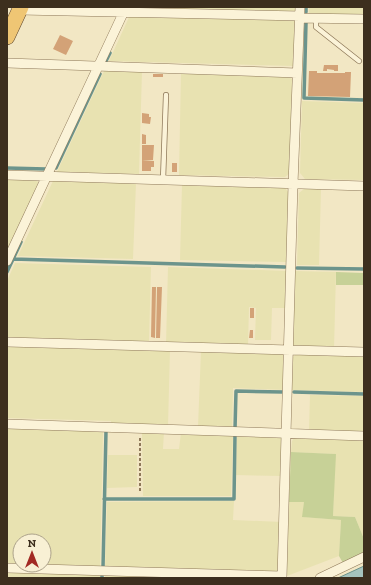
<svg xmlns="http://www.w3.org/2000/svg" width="371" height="585" font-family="'Zilla Slab',serif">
<rect width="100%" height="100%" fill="#f2e7c4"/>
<path fill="#e8e2b1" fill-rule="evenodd" d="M133,7H296V11L293,13L132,9Z
M309,7H364V16L309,14Z
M130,15L294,19L296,21L294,66L109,61Z
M105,69L142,71L139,174L57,172Z
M181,72L289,76L292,79L290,173L285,177L179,175Z
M302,101L364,103V180L305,179L300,173Z
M7,179L37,180L39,185L7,253Z
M53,181L136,183L133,259L18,256Z
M182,185L285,188L289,193L287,262L180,260Z
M304,189H321L319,265H297L299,193Z
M15,263L151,267L149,343L7,340V281Z
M168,267L288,271L287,308H272L271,340H255L256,308L249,307L248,346L166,344Z
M295,271L336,272L334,349L293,346Z
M7,344L170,350L168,426L111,424V421L7,418Z
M201,351L282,353L286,357L285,390L233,388L232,428L198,427Z
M297,353L364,354V392L292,390L293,357Z
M310,395L364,396V432L309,431Z
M7,427L103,430L100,569L7,567ZM20,541H44V565H20Z
M142,432H164L163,449H179L181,433L233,434L231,496H143Z
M237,435L279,436L283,440L282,476L236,475Z
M295,437L364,439V539L355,517L333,516L335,454L291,452L292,441Z
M108,455H137V487L107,488Z
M234,501L233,520L282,522L280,570L275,573L105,569L107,502Z
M289,502H304L303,517L341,520L339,556L287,576Z
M7,571L100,574V578H7Z
M105,574L234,578H105Z"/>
<path fill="#c7d197" d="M336,272L364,273V285H336Z
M291,452L336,454L333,516L355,517L364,539V553L343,563L339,556L341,520L302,517L304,502H289Z"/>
<path fill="#a6c4bd" stroke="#6c948c" d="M364,566V578H338Z"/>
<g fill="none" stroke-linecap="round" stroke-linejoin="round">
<path stroke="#6c948c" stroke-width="3.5" d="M306,12V7
M306,23L304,98L364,100
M105,63L110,53
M7,168L46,169
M56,168L100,74
M13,259L285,267
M297,268L364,269
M7,272L21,242
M294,392L364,394
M235,429L236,391L283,392
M104,499H234L235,435
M103,568L106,431
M102,578V576"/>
</g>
<path fill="#d3a277" d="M60,35L73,41L66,55L53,49Z
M324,65H338V71H334V70L327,69V71H323Z
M309,71H317V73H345V72H351L350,97L308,96Z
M153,74H163V77H153Z
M142,113L149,114V117H151L150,124L142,123Z
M142,134L146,135V144H142Z
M142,145H154L153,160H142Z
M142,160L154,161V167H151V171H142Z
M172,163H177V172H172Z
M152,287H156L155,338L151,337Z
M157,287H162L160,338H156Z
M250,308H254V318H250Z
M250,330H253V338H249Z"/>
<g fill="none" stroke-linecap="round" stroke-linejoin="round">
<defs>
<path id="service" d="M316,18V27L359,61
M163,180L166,95"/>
<path id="minor" d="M17,9L20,10L300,16
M300,18L364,19
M7,63L297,73
M7,175L364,186
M7,261L126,7
M7,342L364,352
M7,424L364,436
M7,568L282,576
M282,578L293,184L300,7
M320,578L364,557"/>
<path id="trunk" d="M7,37L21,7"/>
</defs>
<use href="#service" stroke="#8e7859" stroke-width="6"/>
<use href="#minor" stroke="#8e7859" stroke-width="10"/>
<use href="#trunk" stroke="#5c452d" stroke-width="16"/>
<path stroke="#8e7859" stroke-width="2" stroke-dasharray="3 2" stroke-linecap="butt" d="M140,438V493"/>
<use href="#service" stroke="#fbf3d8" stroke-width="4.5"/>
<use href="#minor" stroke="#fbf3d8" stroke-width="9"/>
<use href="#trunk" stroke="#efc674" stroke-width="15"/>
</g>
<rect width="371" height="585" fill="none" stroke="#3d2f1e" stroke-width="16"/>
<g transform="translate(32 553)"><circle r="19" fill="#f8f0d4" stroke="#ada38b"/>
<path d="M0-3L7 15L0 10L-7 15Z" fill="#a22a23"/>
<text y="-6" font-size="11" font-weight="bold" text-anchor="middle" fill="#3d2f1e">N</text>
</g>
</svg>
